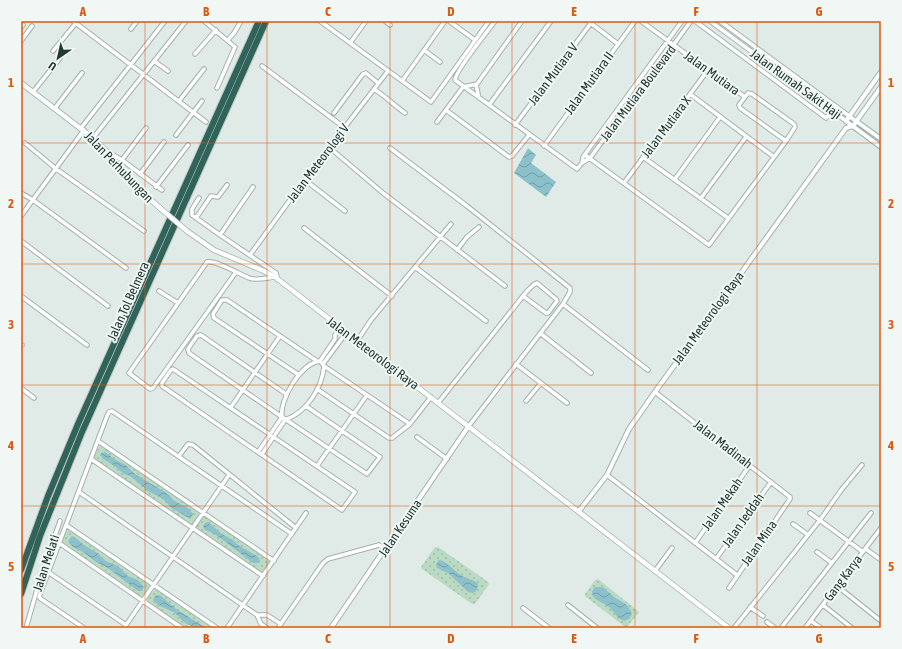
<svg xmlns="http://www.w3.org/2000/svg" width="902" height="649" font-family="'Asap Condensed',sans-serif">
<defs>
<pattern id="grass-dots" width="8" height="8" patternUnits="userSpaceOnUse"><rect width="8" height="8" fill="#bbdac3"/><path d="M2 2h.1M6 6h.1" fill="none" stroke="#a0bca8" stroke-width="1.8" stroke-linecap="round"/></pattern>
<pattern id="water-waves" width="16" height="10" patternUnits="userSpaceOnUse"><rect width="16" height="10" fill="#8cc1cb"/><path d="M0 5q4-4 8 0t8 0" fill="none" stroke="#729ea5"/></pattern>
</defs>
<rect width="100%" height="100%" fill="#e0eae6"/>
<path fill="url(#grass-dots)" d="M100,445L198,511L199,514L193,524H189L95,459L94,457Z
M204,516L268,560L270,563L264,572H260L197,529L196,526Z
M69,529L149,584V587L143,596H140L63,543L62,541L66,531Z
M435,547H438L487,581L489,584L475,604H472L422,569L421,567Z
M598,579L638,611L639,612L627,627H625L585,596V594L595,580Z
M155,589H156L213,628H186L147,601V598Z"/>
<path fill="url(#water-waves)" d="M528,148L536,155L531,163L556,182L546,197L514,173Z
M105,452L116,460L126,465L136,475L165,492L175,501L189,509L193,514L192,516L189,518L187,517L172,508L163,499L148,491L130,476L124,474L113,465L103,459L100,455L101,453Z
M208,522L222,534L233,540L238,545L257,556L259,558L260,562L258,563H253L215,534L205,530L203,526L205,523Z
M72,536L77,539L84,545L96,552L106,561L118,566L128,576L138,580L144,587L141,591H138L106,567L96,562L83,552L73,547L68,541Z
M439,560C448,561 453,571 461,575C466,579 474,579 478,584L477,590L473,593L468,592L448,573L437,568L436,565Z
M595,587H601L604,588L614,597L627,605L632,613L629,619L624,621C618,618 614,612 609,607C603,602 585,598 595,587Z
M156,595L161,596L176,609L206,628C197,628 189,627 182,620C179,617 177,614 173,612C166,608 159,607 153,600Z"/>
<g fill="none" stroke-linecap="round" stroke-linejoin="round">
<defs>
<path id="minor" d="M73,21L206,122
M204,21L235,47L217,88
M320,21L431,102L489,21
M385,21L390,25
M449,21L475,40
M495,21C488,31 455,71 455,80L577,169L582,163L583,157L682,21
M588,21L618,44
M641,21L745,97
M695,21L826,118L832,111
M710,21L846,121
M720,21L849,116
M21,27L23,25
M131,29L137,21
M228,40L234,33L240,23
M21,41L32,26
M350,43L366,21
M424,50L440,62
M53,51L76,23
M195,54L216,30
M154,61L168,71
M262,66L345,128
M402,81L445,21
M476,85L479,98
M463,87L477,84L522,21
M374,89C385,96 394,105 405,113
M33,92L60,58
M690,94L774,157
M179,101L204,69
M489,105L551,21
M55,108L82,73
M446,110L509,157L512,156L529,135
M334,113L363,74L366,73L378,83
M437,122L463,87
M515,125L591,23
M81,128L165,21
M176,135L202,101
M93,138L186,21
M25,143L55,168L144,231
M544,146L635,21
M330,148L383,193L505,286
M390,148L467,206L570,288V292L563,304L468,427
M107,151L122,160L162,190
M585,155L709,245L786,141L795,127L794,124L752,94L748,93L739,105L740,108L786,141
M643,157L728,218
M122,160L146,128
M582,163L590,158L691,21
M140,174L164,142
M675,179L720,117
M305,180L345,211
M624,183L708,70
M156,187L188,145
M21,193L33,200L126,268
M199,198L192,209V215L220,235L276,273L278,280
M701,198L746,137
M21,216L84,130
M196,218L211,196L218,197L227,185
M304,228L392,296
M220,235L253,187
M21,241L108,306
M457,250L467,237L479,227
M250,255L311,171L388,71
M415,267L486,321
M236,272L153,388L150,389L129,373L207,262C216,260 239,274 249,278C257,281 266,278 275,277
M159,291L178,303
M21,296L87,345
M563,304L648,370
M540,333L591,373
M357,341L371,320L451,224
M21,345H22
M320,361L335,339V335L340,328
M323,364L346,333
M516,364L567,403
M324,366L410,424
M173,369L355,492L342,510L162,386V383L171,370Z
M299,375L214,318L213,314L222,300H227L317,361
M21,388L34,398
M317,389L389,438H392L410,424L431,397
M655,392L790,497V499L729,588
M286,394L201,335L197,336L188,349L189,353L282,417L367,474L380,457L306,406
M526,401L541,383
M438,403L512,310C517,304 530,285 537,283L556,299L557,301L548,313H546L523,296
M231,407L280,336
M417,437L447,459
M98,441L274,561
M258,452L282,417C279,400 301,363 320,361L324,366C322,388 307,412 285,420L262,454
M179,456L188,444L193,445L296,528
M91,459L263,576
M317,466L367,395
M607,475L737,575
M79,492L257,615L261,624L267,628
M810,513L863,552
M793,524L807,534
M66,525L217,628
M59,543L182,628
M695,543L750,465
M866,549L881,560
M817,552L832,563
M716,559L771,482
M655,571L672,548
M48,572L126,625
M837,586L881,621
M568,605L597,628
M823,605L852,628
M750,607L763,616
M523,608L549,628
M257,615H267L281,624
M811,621L821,628
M767,622L775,628
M26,628L40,579L60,521
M84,628L41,599L39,597L40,594L107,416L109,412L112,411L292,534
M124,628L229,475
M227,628L306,513
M278,628L323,563L328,559L379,545L385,549
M734,628L820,520L842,489L862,465
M781,628L871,513
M805,628L881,528"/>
<path id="tertiary" d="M849,116L881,139
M846,121L881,72
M846,121L881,147
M579,511L607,475L629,429L655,392L828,153L846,128L853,126L881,87
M331,628L468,427"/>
<path id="secondary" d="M21,83L93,138L105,150L133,184L160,208
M187,231L214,250L264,271L275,277L729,628"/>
<path id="motorway" d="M21,570L48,496L78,424L259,21
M21,594L40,536L82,432L266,21"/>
</defs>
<use href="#minor" stroke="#a3b1ad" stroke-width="5.5"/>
<use href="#tertiary" stroke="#a3b1ad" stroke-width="6"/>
<use href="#secondary" stroke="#a0b5ad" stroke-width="6"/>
<use href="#motorway" stroke="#bdc4c2" stroke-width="8"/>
<use href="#minor" stroke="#fff" stroke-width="3.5"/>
<use href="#tertiary" stroke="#fff" stroke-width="4"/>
<use href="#secondary" stroke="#fff" stroke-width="4.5"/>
<use href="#motorway" stroke="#306359" stroke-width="6"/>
<defs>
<path id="secondary-bridge" d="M160,208L187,231"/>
</defs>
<use href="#secondary-bridge" stroke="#a0b5ad" stroke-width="6" stroke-linecap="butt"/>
<use href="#secondary-bridge" stroke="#fff" stroke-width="4.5"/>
</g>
<path fill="none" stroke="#de570e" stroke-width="1" stroke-opacity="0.55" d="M145,21V628M267,21V628M390,21V628M512,21V628M635,21V628M757,21V628M21,143H881M21,264H881M21,385H881M21,506H881"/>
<g text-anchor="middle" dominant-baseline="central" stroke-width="4" stroke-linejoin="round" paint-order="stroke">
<g font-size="13" fill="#223933" stroke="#f0f7f4">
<text transform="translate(712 73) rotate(36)">Jalan Mutiara</text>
<text transform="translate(553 74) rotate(-53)">Jalan Mutiara V</text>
<text transform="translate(589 83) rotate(-54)">Jalan Mutiara II</text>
<text transform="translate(796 84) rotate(36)">Jalan Rumah Sakit Haji</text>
<text transform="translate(638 93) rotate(-53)">Jalan Mutiara Boulevard</text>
<text transform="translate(666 127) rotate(-53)">Jalan Mutiara X</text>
<text transform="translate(318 163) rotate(-53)">Jalan Meteorologi V</text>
<text transform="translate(119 167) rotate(46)">Jalan Perhubungan</text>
<text transform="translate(128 301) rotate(-66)">Jalan Tol Belmera</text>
<text transform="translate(708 318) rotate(-54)">Jalan Meteorologi Raya</text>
<text transform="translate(373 353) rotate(37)">Jalan Meteorologi Raya</text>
<text transform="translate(723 444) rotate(38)">Jalan Madinah</text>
<text transform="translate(722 504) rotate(-55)">Jalan Mekah</text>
<text transform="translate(743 520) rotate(-55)">Jalan Jeddah</text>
<text transform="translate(400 528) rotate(-56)">Jalan Kesuma</text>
<text transform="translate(759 543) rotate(-55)">Jalan Mina</text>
<text transform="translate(46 563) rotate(-72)">Jalan Melati</text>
<text transform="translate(843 578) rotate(-53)">Gang Karya</text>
</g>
</g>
<rect width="902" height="649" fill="none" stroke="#f0f7f4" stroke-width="44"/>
<g transform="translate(58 58) rotate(214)" stroke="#f0f7f4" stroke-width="3" paint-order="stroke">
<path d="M0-3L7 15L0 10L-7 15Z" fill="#223933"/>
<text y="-6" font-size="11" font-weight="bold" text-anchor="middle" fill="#223933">U</text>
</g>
<rect x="22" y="22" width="858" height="605" fill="none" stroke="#de570e" stroke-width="1.5"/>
<g font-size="13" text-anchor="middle" font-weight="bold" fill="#de570e">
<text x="83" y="16">A</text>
<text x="206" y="16">B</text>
<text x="328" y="16">C</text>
<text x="451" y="16">D</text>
<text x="574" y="16">E</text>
<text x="696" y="16">F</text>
<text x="819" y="16">G</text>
<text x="11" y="87">1</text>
<text x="891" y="87">1</text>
<text x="11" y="208">2</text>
<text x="891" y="208">2</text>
<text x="11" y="329">3</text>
<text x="891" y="329">3</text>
<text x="11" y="450">4</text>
<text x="891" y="450">4</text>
<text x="11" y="571">5</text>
<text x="891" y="571">5</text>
<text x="83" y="643">A</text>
<text x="206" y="643">B</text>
<text x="328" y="643">C</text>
<text x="451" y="643">D</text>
<text x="574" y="643">E</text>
<text x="696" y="643">F</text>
<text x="819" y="643">G</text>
</g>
</svg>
